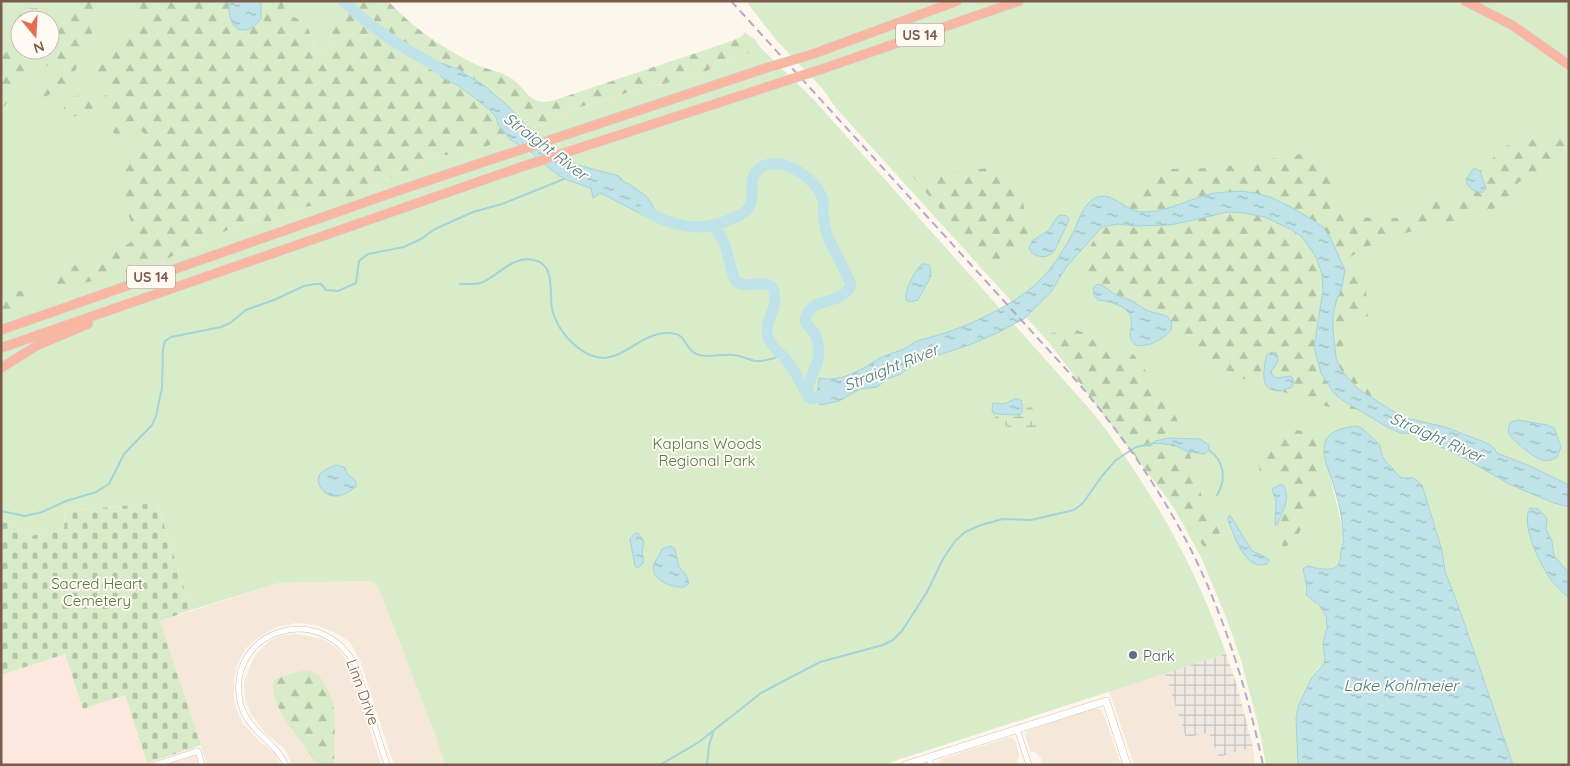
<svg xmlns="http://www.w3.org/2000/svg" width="1570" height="766" font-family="Quicksand,sans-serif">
<defs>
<pattern id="industrial-grid" width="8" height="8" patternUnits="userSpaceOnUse" patternTransform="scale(1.25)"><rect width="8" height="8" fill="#efe9e4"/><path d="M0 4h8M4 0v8" fill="none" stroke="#c7c0bb"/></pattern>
<pattern id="forest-firs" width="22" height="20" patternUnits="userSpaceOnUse" patternTransform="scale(1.25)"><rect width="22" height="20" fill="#d8ecc9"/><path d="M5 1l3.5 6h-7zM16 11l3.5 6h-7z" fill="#b4c2a5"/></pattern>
<pattern id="wetland-marsh" width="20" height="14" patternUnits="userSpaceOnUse" patternTransform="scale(1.25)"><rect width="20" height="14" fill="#d8ecc9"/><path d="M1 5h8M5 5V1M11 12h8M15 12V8" fill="none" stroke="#b4c2a5"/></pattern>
<pattern id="cemetery-stones" width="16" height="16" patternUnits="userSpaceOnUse" patternTransform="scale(1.25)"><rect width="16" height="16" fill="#d8ecc9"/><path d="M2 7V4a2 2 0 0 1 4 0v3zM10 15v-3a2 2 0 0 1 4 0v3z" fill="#b4c2a5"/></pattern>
<pattern id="water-ripples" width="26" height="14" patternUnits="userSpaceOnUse" patternTransform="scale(1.25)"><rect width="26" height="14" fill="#bfe3e8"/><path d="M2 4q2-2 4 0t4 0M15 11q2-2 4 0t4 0" fill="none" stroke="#a0bbbe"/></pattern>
</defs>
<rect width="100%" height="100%" fill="#fdf6ec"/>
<path fill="#f5e8da" d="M366,581L373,582L379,589L436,737L445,765H394L360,660L350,642L336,633L316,625L296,623L276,627L257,638L245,649L237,666L234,680V696L236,708L243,724L261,743L275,753L281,765H207L160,621L279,583Z
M297,634L324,639L339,650L349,664L381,765H292L285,749L266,734L251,714L245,699L244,684L249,668L256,654L269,641L283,635Z
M1165,673L1186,738L1209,732L1219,757L1253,747L1255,765H1134L1109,691Z
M1095,708L1101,710L1104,715L1121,765H1042L1041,758L1035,752L1030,751L1025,736L1027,731Z
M1010,737L1015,740L1019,754L1016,765H938L941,759Z"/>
<path fill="#fde8e0" d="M65,654L83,708L125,695L147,763L195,747L200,765H1V675Z"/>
<path fill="url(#industrial-grid)" d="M1226,654L1236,682L1253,747L1219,757L1209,732L1186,738L1165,673Z"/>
<path fill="#d8ecc9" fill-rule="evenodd" d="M1,1H214L169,116L127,272L151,267L190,247L210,240L236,225L255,220L268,222L278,219L305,207L367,191L399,173L414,169L420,162L429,158L445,155H464L484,148L507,135L555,173L578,165L550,151L521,121L531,129L549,123L556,116L586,105L600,102L650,85L665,84L685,76L702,73L723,63L749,53L758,45L814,100L1094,414C1150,487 1196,566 1226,654L882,765H445L436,737L379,589L373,582L366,581L279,583L191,610L157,503L65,511L64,530L30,536L1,519ZM20,20H50V50H20Z
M282,1H359L333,20L328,47L321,52L315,51C311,42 312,31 305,24C294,14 287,19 282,1Z
M746,1H1569V765H1513L1457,602L1445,571L1442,550L1422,485L1414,478H1402L1398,475L1383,458L1379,444L1367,432L1349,427L1332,433L1324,449L1342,527C1343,536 1343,542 1341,551C1340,555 1340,560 1339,563C1333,573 1316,568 1308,566L1303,572L1307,588L1306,592L1324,612L1327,622L1323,643L1325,658L1324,663L1318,668L1298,707L1296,719L1299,765H1266L1260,732L1241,660L1226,617L1201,557L1165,492L1063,358L836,108L822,88L776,40Z"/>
<path fill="url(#forest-firs)" d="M87,1H106L75,71L68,83L42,99L35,102L28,101L26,96C31,91 36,92 42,89C53,85 67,77 67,64L62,60C44,66 24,76 12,93C8,99 8,104 1,109V53C16,49 19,42 20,28V50H50V20H20V23L16,9L18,4C24,2 27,3 31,8C49,8 71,13 87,1Z
M122,1H282C287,19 294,14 305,24C312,31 311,42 315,51L321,52L328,47L333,20L337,11L359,1H388C414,29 445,50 479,66C489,70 502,72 511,78C529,90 527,105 552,101L726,43L739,38L745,33L755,39L758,45L749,53L723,63L702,73L685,76L665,84L650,85L600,102L586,105L556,116L549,123L531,129C507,110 468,60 434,64L441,77L459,86L490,110L496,116L498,125L507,135L484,148L464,155H445L429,158L420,162L414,169L399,173L367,191L351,197L339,201L305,207L278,219L268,222L255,220L236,225L210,240L190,247L151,267L58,289L50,288L48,285L49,282L66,268L111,254L131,242L133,236V228L125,205L117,165C126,156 145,152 150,144L146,135L140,130L116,134L112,132L113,128L121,123L124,117C111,99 87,119 71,116C68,116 66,114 64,113V100C80,92 87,97 103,97L108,93C107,81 96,79 96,63L104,57L115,53C117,49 118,43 120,40C127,31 143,34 139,15L133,13L128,14L123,8Z
M1534,133L1569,138V156L1519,182L1502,206L1460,219L1390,237L1364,248L1349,258L1352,269L1365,282L1367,302L1372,315L1357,319L1345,316L1343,350L1360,373L1372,383L1384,398L1350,414L1241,378L1192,352L1180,340L1129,314L1086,280V254L1108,215L1135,187L1167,169L1214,168L1301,154L1333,181L1339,207L1363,217L1370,218H1409L1428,200L1448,201L1506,146Z
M989,168L1020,191L1030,230L998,276L912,176Z
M31,287H39V292L18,307L1,315V298Z
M1070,327L1133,354L1169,402L1182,431L1196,473L1202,498L1220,532L1210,555L1044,336Z
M1296,430L1320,433L1319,469L1323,487L1296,539L1284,548C1270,524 1283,520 1291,499C1293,495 1293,488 1293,483L1278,471L1272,474L1260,471L1255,453L1277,431Z
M307,670L318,674L326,686L332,700L335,716L334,765H317C304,740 268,710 274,680L293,673Z"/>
<path fill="url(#wetland-marsh)" d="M1019,399C1031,403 1036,411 1038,423L1034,432C1028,433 1001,426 997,421C996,419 994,415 993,413C999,416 1006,413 1015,416L1021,402Z"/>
<path fill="url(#cemetery-stones)" d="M157,503L191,610L160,621L201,745L147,763L125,695L83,709L65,654L1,675V519L30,536L64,530L65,511Z"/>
<path fill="url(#water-ripples)" stroke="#a5d3da" d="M228,1H261V18C257,24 253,29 245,30C230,32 229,12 228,1Z
M441,63L458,69L485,86L508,106L550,151L578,165L619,176L624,182L629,184L646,196L653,206L656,217L643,215L605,195L600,193L593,198L591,188L564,179L550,169L529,151L511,140L498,125L496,117L490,110L459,86L441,77L434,64Z
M1474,168L1480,171L1486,189L1483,192C1474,193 1467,188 1466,179Z
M1241,191L1255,193L1270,197L1289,206L1313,220L1323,227L1330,237L1345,270L1342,287L1336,302L1333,317V330L1336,358L1341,370L1358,389L1402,417L1445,427L1487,443L1494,448L1497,453L1530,466L1569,485V507L1554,503L1511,485L1459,455L1428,441L1419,434L1401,433L1389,428L1342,400L1333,392L1321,373L1314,347L1323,290L1322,274L1316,257L1302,237L1292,230L1265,217L1243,213L1228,212L1185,222L1169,225L1135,226L1117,224L1102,227L1067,266L1051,292L1024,319L997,333L969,345L914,363L901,374L887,379L877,387L860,389L839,401L820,405L817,396L819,378C843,383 863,368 882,357C889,354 897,352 904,349C909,346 914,342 920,340C927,338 935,336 942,334C973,324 1015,304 1038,282C1052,269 1064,249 1073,233C1078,222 1082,208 1092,200C1110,187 1124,211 1141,212C1163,213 1183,202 1203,196C1215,192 1228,192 1241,191Z
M1063,215L1067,216L1069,220L1054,252C1047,258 1040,258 1032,253L1029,248L1032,241L1049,230L1058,216Z
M922,264H927L930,266L931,276L918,300L909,302L906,300C904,291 915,270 922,264Z
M1097,284L1102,285L1114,294L1132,301L1148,311L1167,316L1172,323L1171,330C1163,339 1149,348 1136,345C1125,338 1133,330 1131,319C1130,306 1108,301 1098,300L1094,295L1093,288Z
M1273,352L1276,353C1281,361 1275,365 1271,372L1272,375L1277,378L1291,376L1294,381L1292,387L1281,391C1258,391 1264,372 1266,356L1267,354Z
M1015,399H1019C1023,404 1024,408 1021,414C1018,416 996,414 993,413L992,409L993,403L1004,404Z
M1518,420L1547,425L1554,428L1561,447L1557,457C1545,465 1536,458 1526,450C1517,442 1503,436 1511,422Z
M1357,426L1363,429L1379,444L1383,458L1398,475L1402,478H1414L1422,485L1442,550L1445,571L1457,602L1513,765H1298L1296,719L1298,707L1311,679L1324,663L1325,658L1323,643L1327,627L1326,616L1319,605L1306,595L1307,588L1303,569L1308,566C1315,568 1331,572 1337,566C1341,562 1340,555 1341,551C1342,546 1344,541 1343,536C1343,519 1338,500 1333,483C1329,471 1321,455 1325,442C1329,430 1346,427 1357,426Z
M1169,438L1200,439L1209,445V450L1205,454L1188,452L1174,445L1154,443L1155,441Z
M336,465L344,467C346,469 346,471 347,473C351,479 357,478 356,487C349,491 343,497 334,496C324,496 313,481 321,473C325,469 331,467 336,465Z
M1281,484L1283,485C1292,498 1282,511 1277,525H1275L1276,501L1272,489Z
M1530,508L1538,509L1547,518L1546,529L1552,541L1554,556L1569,573V598C1563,592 1557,587 1552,581C1541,567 1520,525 1530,508Z
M1230,515L1252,551L1264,556L1269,560L1267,564C1245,572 1234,534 1228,520V517Z
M635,533H638L644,541L642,552L644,562L638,568L635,566L630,539Z
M671,546L675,549L679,567L686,575L689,583L684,587C673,588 653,581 653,567C654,562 660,555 662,549Z"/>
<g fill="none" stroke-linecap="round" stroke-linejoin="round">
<path stroke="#a5d3da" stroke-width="2" d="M460,284C468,284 476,285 483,282C499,275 513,255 534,260C556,264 549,294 552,309C556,325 565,337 577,347C616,378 632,333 668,333C686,333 683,344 693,352C704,360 722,353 734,355C742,356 749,360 756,361C766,362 774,358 782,355
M1209,450C1224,461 1227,479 1217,495
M1,511L25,516L42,512L66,501L96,492L109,484L124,454L152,425L156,416L162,388L163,350L165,341L171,337L221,327L230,323L246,310L274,300L304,286L315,284H321L326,290L338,291L356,283L359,261L368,254L404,247L421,239L435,229L473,212L502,204L564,179
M660,765L699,742L761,693L820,662L883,645L893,640L902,631L927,592L943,559L955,541L965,532L981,525L1003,519L1031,520L1074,510L1083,503L1102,476L1116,460L1136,447L1155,443
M707,765L709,745L714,730"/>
<path stroke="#bfe3e8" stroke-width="11" d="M343,1L372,26L395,42L447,73
M644,210C671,226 701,234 731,219C738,216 746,213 749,207C756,195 747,181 757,171C776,150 817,178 823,200C824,203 823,207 823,211C824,219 825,230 828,237C835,254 845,268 851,285C840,307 817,295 807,314C802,323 810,327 815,334C817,339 819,348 819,353C819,368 804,383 809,398L812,399L830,392
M712,225C729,242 727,262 736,282C749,289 758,280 772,286C781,305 767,314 767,332C767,346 782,352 789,363C796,373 801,384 807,394"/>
<defs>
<path id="street" d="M1017,729L1029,765
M929,757L931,765
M155,765L198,751L202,765
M286,765C274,739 246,731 240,701C226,630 322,599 356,667L387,765"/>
<path id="secondary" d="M905,765L1106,701L1127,765"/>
<path id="highway" d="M1465,1L1512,25L1569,65
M813,54L957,1
M822,69L1019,1
M1,330L403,189L763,69
M1,348L521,167L776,84
M1,368L38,345L88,324"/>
</defs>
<use href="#street" stroke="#d1beb0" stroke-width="6"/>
<use href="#secondary" stroke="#d6c0b0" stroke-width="8"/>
<use href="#highway" stroke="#dad1cd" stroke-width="10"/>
<use href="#street" stroke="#fff" stroke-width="5"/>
<use href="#secondary" stroke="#fff" stroke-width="7"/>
<use href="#highway" stroke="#f7b7a3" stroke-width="9"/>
<path stroke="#b9a8c9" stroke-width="2" stroke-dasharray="8 5" stroke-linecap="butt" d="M731,1L1074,378C1121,433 1164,494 1196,560C1227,625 1248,694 1263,765"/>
<defs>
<path id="highway-bridge" d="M763,69L813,54
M776,84L822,69"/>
</defs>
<use href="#highway-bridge" stroke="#dad1cd" stroke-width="10" stroke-linecap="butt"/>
<use href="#highway-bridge" stroke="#f7b7a3" stroke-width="9"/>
</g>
<circle fill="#5c6f8a" stroke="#fffaf3" stroke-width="2" cx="1133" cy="655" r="5"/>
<g text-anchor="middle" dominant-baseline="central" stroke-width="4" stroke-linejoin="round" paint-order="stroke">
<g fill="#fffaf3" stroke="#a28b7f" stroke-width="1">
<rect x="896" y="23.5" width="48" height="23" rx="4"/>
<rect x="127" y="265.5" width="48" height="23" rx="4"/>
</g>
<g font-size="14" font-weight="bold" fill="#7a5c4d">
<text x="920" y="35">US 14</text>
<text x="151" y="277">US 14</text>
</g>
<g font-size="15" fill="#537a41" stroke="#fffaf3">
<text x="707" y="443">Kaplans Woods<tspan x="707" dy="17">Regional Park</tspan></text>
<text x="97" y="583">Sacred Heart<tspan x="97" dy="17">Cemetery</tspan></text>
</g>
<g font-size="15" fill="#4e5e75" stroke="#fffaf3" text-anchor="start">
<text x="1143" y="655">Park</text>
</g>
<g font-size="15" fill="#7a5c4d" stroke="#fffaf3">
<text transform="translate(363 692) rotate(70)">Linn Drive</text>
</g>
<g font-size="16" font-style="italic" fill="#437c86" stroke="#fffaf3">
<text transform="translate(546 146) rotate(37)">Straight River</text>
<text transform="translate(891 367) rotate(-22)">Straight River</text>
<text transform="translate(1437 437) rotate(24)">Straight River</text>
<text x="1401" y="685">Lake Kohlmeier</text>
</g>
</g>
<rect width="1570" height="766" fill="none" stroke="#7a5c4d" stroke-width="5"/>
<g transform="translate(35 35) rotate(162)"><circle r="24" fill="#fffaf3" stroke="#cabbb1"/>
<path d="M0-4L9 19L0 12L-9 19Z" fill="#e76f51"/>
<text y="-8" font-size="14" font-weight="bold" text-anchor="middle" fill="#7a5c4d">N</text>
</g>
</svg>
